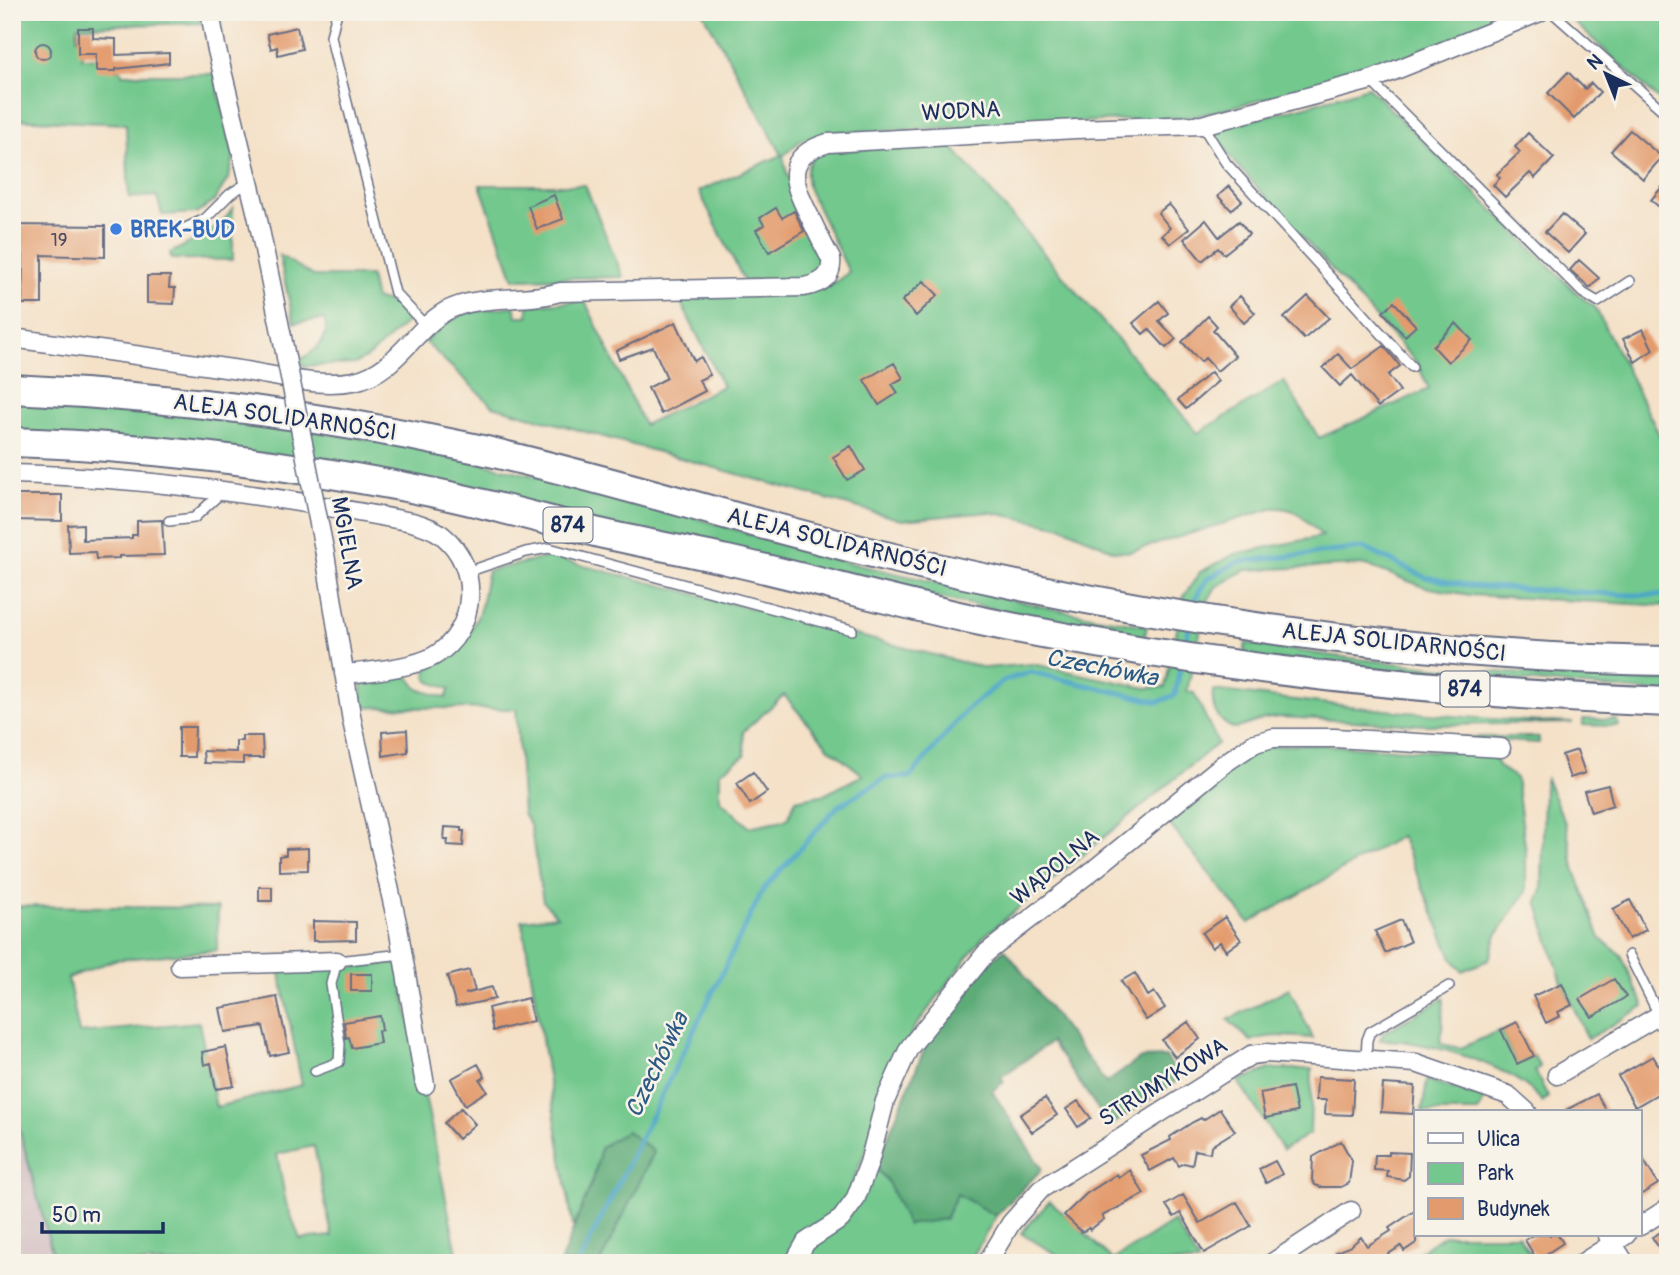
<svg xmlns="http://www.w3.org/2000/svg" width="1680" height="1275" font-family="Pangolin,sans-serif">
<rect width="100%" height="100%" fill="#f7f3e8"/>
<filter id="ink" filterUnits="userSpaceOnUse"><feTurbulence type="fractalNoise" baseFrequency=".0143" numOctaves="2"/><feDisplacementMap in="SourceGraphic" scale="14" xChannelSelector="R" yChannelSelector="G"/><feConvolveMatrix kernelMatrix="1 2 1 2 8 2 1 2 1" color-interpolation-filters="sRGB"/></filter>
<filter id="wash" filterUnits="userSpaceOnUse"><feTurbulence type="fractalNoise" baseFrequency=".00686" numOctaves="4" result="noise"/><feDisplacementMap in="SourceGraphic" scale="28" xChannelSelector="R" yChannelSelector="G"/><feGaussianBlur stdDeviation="1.57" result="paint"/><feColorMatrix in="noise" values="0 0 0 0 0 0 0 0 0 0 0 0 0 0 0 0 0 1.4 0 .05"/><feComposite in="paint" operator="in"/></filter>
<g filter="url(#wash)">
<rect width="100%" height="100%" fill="#f4e1c8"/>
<path fill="#d2bec3" d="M12,1101L55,1263H12Z"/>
<path fill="#72c88d" stroke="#467c76" stroke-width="2" fill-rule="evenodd" d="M12,12H206L208,23L77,26V38L82,39V58H100V70H121L122,74H215L234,157L229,177L214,201L197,213L162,215L157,196L129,198L126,124L12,119Z
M703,12H1520L1368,73L1192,117L827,133L800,141L783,156L787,174L827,254L821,275L815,280L744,281L699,191L782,155Z
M1563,12H1668V108Z
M1368,87L1580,296L1595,307L1660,436L1668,433V606L1470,595L1424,587L1366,565L1245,570L1216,587L1207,602L1187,691L1194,693L1218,743L982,938L912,1031L845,1203L799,1239L784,1263H600L654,1152L601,1147L594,1177L574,1232L522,920L557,916L543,901L530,824L523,814L516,709L360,707L363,680L406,673L418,689L446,698L450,689L430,682L426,677L427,669C453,656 471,638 480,609C484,597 484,584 488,571L550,557L985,668L1033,664L1146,688L1165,687L1184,596L1200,572L1235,554L1323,536C1304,522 1301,507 1274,508L1130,552L1114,551L1063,527L989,512L902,520L493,406L425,342L444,322L464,313L514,306L517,316H528V305L585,301L644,425L723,386L679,299L817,289L837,281L849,272L809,190C805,174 806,164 816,152L949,143L1198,433L1284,381L1319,438L1429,389L1417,363L1236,164L1215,135L1219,128L1306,106ZM784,695L828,747L863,775L826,794L796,800L787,819L749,827L720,800V772L745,755L743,732Z
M480,185H585L623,277L514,279Z
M233,208V260L172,259L170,253C192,242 220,230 233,208Z
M279,255L314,276H370L375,299L396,303L412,317L371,355L355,364L303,366L300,360C316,351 332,338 324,319L294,323Z
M12,396L92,400L415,446L669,510L845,562L1058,610L1147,626L1144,640L905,591L12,430Z
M1246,643C1383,666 1529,677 1668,680V693L1243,658Z
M1213,690C1333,705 1453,719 1573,723L1425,725L1280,717L1264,719L1235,729C1217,722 1211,708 1213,690Z
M1583,719L1617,720L1618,726L1583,725Z
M1433,737H1539V743Z
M1304,744L1492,754L1499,767L1516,778L1526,852V892L1497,935L1489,960L1462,971L1451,956L1401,836L1249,923L1165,819L1225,771L1263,747Z
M1546,779L1566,825L1574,868L1600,938L1621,955L1644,1006L1588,1039L1562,983L1537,901L1542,890L1544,786Z
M12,906L218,908L217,950L114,960L68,978L79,1033L199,1022L216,1107L302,1085L279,968L355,967L398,963L459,1263H55L12,1101ZM314,1146L332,1236L300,1239L286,1203L277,1154Z
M1289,988L1313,1038C1293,1037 1270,1033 1251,1041L1228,1020Z
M1444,998L1441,1044L1461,1048L1501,1030L1517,1063L1534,1056L1540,1067L1535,1071L1548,1097L1542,1102C1520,1067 1420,1038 1380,1040L1383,1033Z
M1270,1069H1312L1310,1133L1283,1150L1238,1081Z
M1427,1080L1485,1099L1478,1112H1422Z
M875,1167L888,1182L908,1225L957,1194L996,1216L969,1263H805L807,1256Z
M1050,1201L1113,1260L1174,1221L1199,1263H1070L1021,1233Z
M1444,1235H1518L1535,1263H1403Z"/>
<path fill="#5dac78" stroke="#3c6e6b" stroke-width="2" d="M1005,949L1106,1083L1141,1058L1166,1057L1181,1078L1110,1126L1051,1042L1001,1077L1004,1082L992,1091L1042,1169L996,1216L957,1194L945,1219L907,1225L888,1182L875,1167L932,1031L991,960Z
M627,1131L654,1152L600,1263H560L594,1177L601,1147Z"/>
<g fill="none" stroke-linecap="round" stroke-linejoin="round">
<path stroke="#49a6c8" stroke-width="5" d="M1192,609L1194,601L1207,579L1237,562L1364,548L1425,577L1470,586L1630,595H1668
M1185,647L1189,626
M579,1263L763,890L838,806L886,778L910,777L967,709L1003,681L1031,672L1158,702L1175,695L1181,663"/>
</g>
<g id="blocks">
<path fill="#e39b6d" d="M297,27L302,49L278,55L277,47L271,49L267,34Z
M78,28H93V38L116,39V55L169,53V63L116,69V71H96V54H78Z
M35 51a8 8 0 1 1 16 0a8 8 0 1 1-16 0Z
M1568,72L1585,89L1591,83L1600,92L1574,119L1548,93Z
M1630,130L1662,157L1643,179L1611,151Z
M1528,133L1554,158L1535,178L1530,173L1505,197L1493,185L1500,178L1497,174L1520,152L1515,147Z
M1668,180V215L1651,200Z
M1229,186L1242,201L1231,210L1218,196Z
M554,195L563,219L537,229L528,206Z
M1169,204L1189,229L1170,244L1162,235L1170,228L1158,213Z
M776,208L782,218L794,211L804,231L769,252L756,230L764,225L760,218Z
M1562,214L1585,234L1568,253L1545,232Z
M1206,220L1219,237L1239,221L1249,234L1224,254L1218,248L1202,261L1184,239Z
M12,225L105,226V257L42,255V304H22L23,255L12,254Z
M1579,260L1599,278L1590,288L1570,270Z
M147,276H170L169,288H175L174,304L147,303Z
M924,281L938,295L916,316L902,301Z
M1240,296L1255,313L1244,323L1229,306Z
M1308,296L1329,318L1304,339L1284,318Z
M1159,301L1168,313L1159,321L1176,339L1166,348L1149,329L1143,334L1133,323Z
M1394,302L1416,326L1405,336L1383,312Z
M1208,316L1217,326L1213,330L1235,356L1217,371L1205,358L1201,362L1182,342Z
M676,322L694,361L701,357L710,375L699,380L705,391L661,414L648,388L667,378L653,347L619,359L616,351Z
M1456,323L1472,340L1448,362L1433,346Z
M1643,329L1653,350L1635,362L1623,339Z
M1384,346L1400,366L1388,375L1400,391L1378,407L1352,375L1340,386L1323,368L1338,354L1352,369Z
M894,363L903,378L892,384L898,393L879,405L864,380Z
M1211,372L1218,381L1186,409L1178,400Z
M851,446L865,470L847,480L833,457Z
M12,495H62V521L12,520Z
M162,520L164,555L119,556V558L96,559L95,552L69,553L68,525L83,524V540L132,538V535H137V521Z
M179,727H195L194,757H179Z
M407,730L408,752L383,756L382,732Z
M242,736H262L263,758H243V764L204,763L203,751L236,752V741H242Z
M1577,750L1585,773L1570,778L1562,755Z
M753,772L767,792L750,804L737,783Z
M1608,785L1613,805L1591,812L1584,791Z
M445,827L461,828V831H464L463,846L447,845L448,840H444Z
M308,848V870L279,871V856L286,855V849Z
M259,887H272V901H259Z
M1630,900L1646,930L1629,939L1613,909Z
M1225,917L1241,940L1226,951L1220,942L1212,948L1202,933Z
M1401,920L1410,942L1385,953L1375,931Z
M313,921L356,922V940L313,941Z
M469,970L475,991L465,994L492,987L495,999L456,1007L447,976Z
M1135,973L1148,996L1154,992L1165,1008L1146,1020L1121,981Z
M351,974H372V991H351Z
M1614,979L1626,997L1592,1017L1580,999Z
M1562,983L1572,1005L1558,1012L1560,1016L1546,1023L1533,996Z
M277,997L289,1052L270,1056L263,1026L225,1032L220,1008Z
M528,998L533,1021L493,1031L488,1008Z
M380,1016L382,1030L378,1031L380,1043L352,1048L349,1037L346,1038L344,1022Z
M1188,1022L1200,1039L1175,1057L1162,1040Z
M1517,1022L1534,1056L1517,1064L1501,1030Z
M226,1047L234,1086L216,1089L211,1063L204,1065L202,1052Z
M1653,1056L1668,1081V1088L1635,1107L1618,1076Z
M478,1064L485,1077L480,1080L487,1091L465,1105L451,1079Z
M1317,1077L1354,1079L1352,1115L1325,1114L1326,1100H1316Z
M1383,1084L1415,1086L1413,1114L1381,1112Z
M1292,1087L1297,1112L1265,1118L1260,1093Z
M1597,1094L1607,1112H1562Z
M1045,1098L1057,1115L1032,1132L1020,1115Z
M1078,1101L1091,1118L1078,1127L1066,1109Z
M461,1108L475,1124L458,1139L444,1123Z
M1220,1109L1235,1131L1211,1146L1210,1153L1195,1150L1192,1165L1184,1163L1179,1166L1174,1158L1150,1171L1141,1155L1171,1140L1170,1137L1193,1122L1201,1118L1203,1120Z
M1341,1141L1352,1161L1349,1183L1341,1187H1320L1315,1185L1312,1180L1313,1157Z
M1389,1152L1410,1153L1409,1176L1404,1180L1387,1177L1388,1171L1374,1170L1375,1155H1389Z
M1640,1154L1658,1184L1640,1195Z
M1275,1161L1282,1174L1266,1183L1259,1169Z
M1130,1170L1144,1194L1102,1216L1104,1219L1090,1230L1089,1228L1082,1232L1064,1215L1086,1194L1117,1174L1119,1178Z
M1183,1195L1200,1223L1237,1202L1251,1226L1204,1253L1181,1213L1174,1217L1166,1205Z
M1416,1210V1243L1404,1251L1401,1246L1374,1263H1343L1336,1252L1351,1246L1361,1237L1367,1246L1391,1231L1389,1228Z
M1668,1228V1262L1652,1237Z
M1534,1235H1558L1563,1243L1537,1260L1525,1240Z"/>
</g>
</g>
<g filter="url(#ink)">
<use href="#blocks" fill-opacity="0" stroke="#676d83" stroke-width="2"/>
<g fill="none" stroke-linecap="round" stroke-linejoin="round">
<defs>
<path id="lane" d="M337,12L331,36L334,51L395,293L427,327
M1552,12L1668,115
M1371,81L1583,293L1598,302L1630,281
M1202,125L1226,163L1412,367
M153,224L181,230L205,219L230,194L249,182
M169,521L194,518L222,492
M467,572L526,552L549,548L852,630
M1629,955L1659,1015
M1366,1059L1367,1040L1370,1032L1449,986
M315,1071L339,1062L340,1044L331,984L337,961L403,954"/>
<path id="street" d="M210,12L216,46L257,215L281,332
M12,338C88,348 163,359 239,370C275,375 317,388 354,381C396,372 412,331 446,311C480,293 524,303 560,292L804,287C820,284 833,277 831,259C823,245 816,230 809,215C791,180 784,156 828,143L1076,129L1202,125L1371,80L1540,12
M12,474C146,477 280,497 412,522C423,525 433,528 442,535C481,566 478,630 434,656C413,668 369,672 344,674
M325,554L352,721L398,927L425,1085
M180,966L337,961
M1557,1075L1668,1010
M1640,1226L1668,1208
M1608,1236L1625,1263
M794,1263L806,1242L841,1219L855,1200L869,1163L885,1101L909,1048L986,953L1096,868L1225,763L1255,743L1273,738H1335L1501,748
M987,1263L1011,1223L1041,1189L1251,1055L1266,1053L1416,1063L1508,1095L1527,1112
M1272,1263L1351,1211
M1582,1263L1626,1235"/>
<path id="primary" d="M12,389C168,396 321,415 473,448C616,480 755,526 898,559C1150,618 1409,657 1668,661
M12,442C139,446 265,461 389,484C459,496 526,515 595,532C638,542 683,550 727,560C812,579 896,603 981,621C1207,668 1438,693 1668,702"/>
</defs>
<use href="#lane" stroke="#676d83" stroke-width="12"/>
<use href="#street" stroke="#676d83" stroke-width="21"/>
<use href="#primary" stroke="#676d83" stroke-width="32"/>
<use href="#lane" stroke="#fff" stroke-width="9"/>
<use href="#street" stroke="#fff" stroke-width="18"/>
<use href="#primary" stroke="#fff" stroke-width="28"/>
<defs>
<path id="street-bridge" d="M281,332L325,554"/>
</defs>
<use href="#street-bridge" stroke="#676d83" stroke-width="21" stroke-linecap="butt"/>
<use href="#street-bridge" stroke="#fff" stroke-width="18"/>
</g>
</g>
<circle fill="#3f7fe0" stroke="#f7f3e8" stroke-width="2.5" cx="116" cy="229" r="7"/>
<g text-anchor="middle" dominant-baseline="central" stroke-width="5" stroke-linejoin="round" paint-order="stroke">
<g font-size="19" fill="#4d4a62">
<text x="59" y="240">19</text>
</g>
<g fill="#f7f3e8" stroke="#5d6a87" stroke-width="2">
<rect x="543.5" y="507.5" width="49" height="35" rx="5"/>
<rect x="1440.5" y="671.5" width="49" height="35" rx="5"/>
</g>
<g font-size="21" font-weight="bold" fill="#1b2f5e">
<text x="568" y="525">874</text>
<text x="1465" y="689">874</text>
</g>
<g font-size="23" fill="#1b2f5e" stroke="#f7f3e8">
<text transform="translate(961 111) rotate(-3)">WODNA</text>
<text transform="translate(285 417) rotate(8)">ALEJA SOLIDARNOŚCI</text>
<text transform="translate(837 542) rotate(14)">ALEJA SOLIDARNOŚCI</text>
<text transform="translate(347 543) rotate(80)">MGIELNA</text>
<text transform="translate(1394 642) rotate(6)">ALEJA SOLIDARNOŚCI</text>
<text transform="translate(1055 867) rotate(-39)">WĄDOLNA</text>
<text transform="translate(1163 1082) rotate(-32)">STRUMYKOWA</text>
</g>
<g font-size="23" font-weight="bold" fill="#366cbe" stroke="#f7f3e8" text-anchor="start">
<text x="130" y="229">BREK-BUD</text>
</g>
<g font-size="24" font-style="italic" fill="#2b5983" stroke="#f7f3e8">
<text transform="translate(1102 668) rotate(11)">Czechówka</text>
<text transform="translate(657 1065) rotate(-64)">Czechówka</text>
</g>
</g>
<rect width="1680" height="1275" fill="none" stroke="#f7f3e8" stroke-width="42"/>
<rect x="1414" y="1110" width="228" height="126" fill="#f7f3e8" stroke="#9fa5b1" stroke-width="2"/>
<rect x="1428" y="1133" width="35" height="10" fill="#ffffff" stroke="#9fa5b1" stroke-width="2"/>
<text x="1477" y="1146" font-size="21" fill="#1b2f5e">Ulica</text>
<rect x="1428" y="1163" width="35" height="21" fill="#72c88d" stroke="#9fa5b1" stroke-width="2"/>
<text x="1477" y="1180" font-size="21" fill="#1b2f5e">Park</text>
<rect x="1428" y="1198" width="35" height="21" fill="#e39b6d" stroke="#9fa5b1" stroke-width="2"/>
<text x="1477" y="1216" font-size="21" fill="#1b2f5e">Budynek</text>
<g transform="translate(1606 74) rotate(317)" stroke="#f7f3e8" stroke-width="5" paint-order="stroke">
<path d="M0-5L12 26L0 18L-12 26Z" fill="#1b2f5e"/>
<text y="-10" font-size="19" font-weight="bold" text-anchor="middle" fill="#1b2f5e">N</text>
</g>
<path d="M42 1222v10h121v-10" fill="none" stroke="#1b2f5e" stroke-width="3.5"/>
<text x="52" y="1222" font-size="21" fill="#1b2f5e" stroke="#f7f3e8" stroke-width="5" paint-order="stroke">50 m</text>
</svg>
